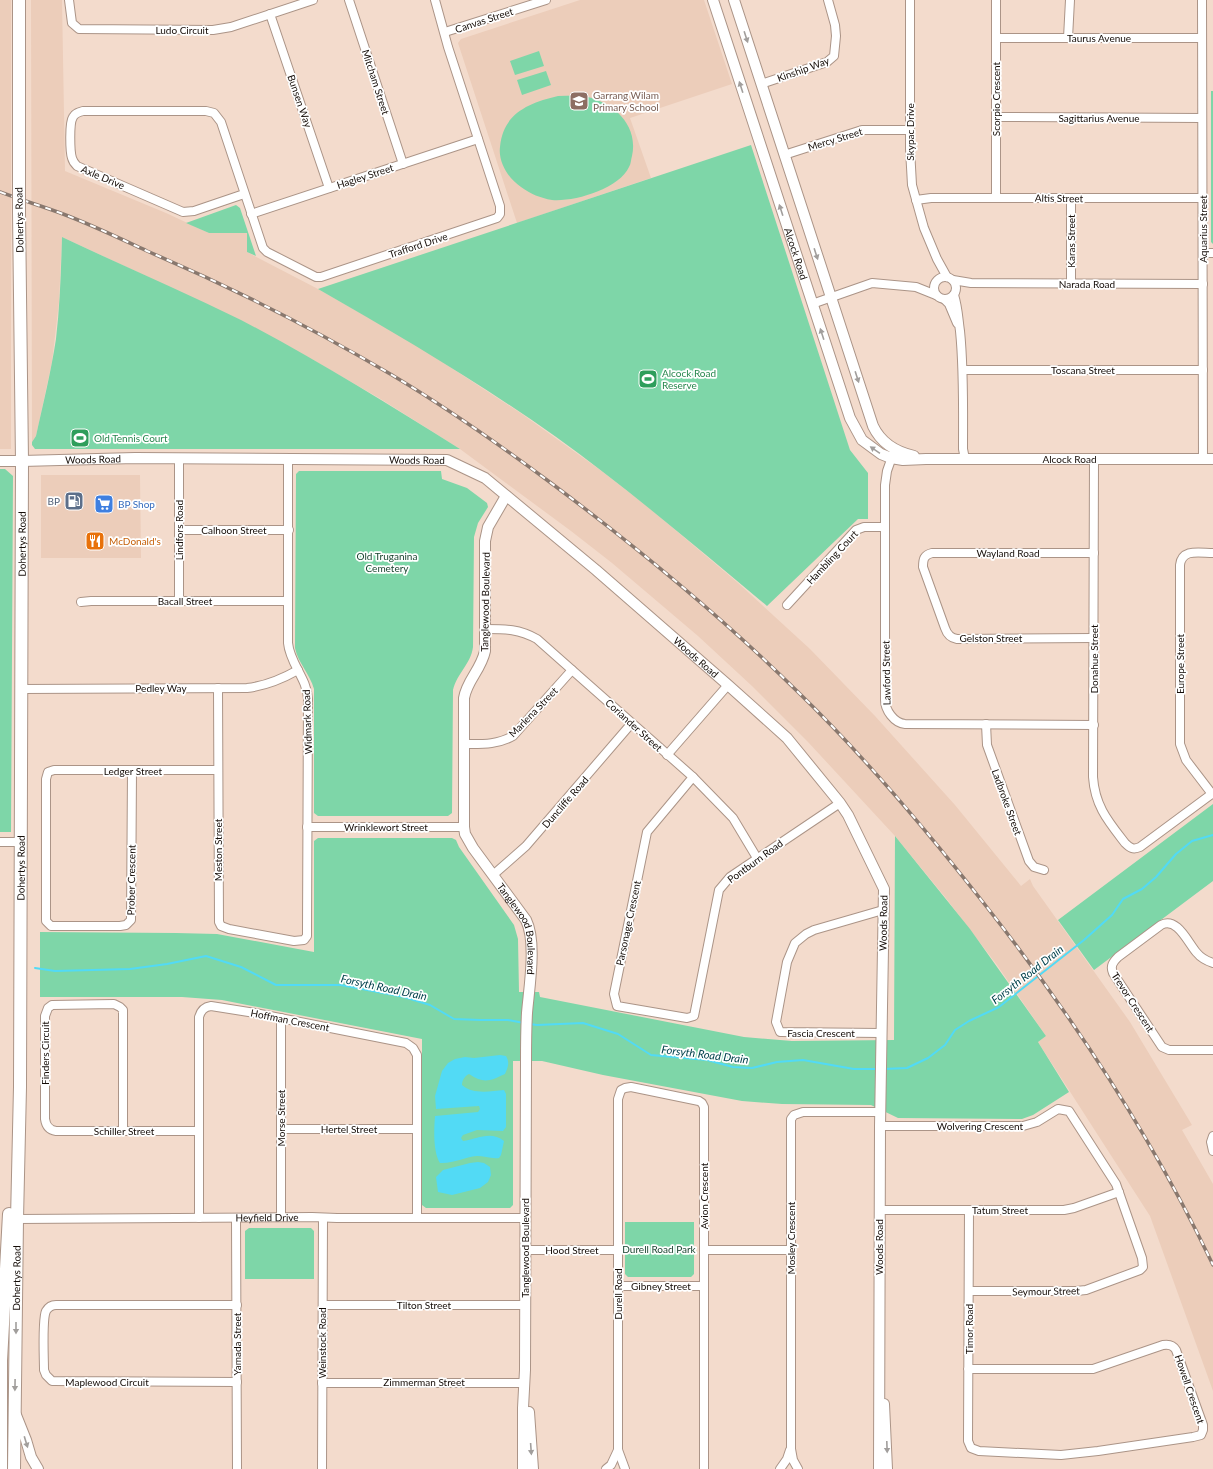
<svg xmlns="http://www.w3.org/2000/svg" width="1213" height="1469" font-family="Lato,sans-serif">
<rect width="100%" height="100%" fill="#f3dbcc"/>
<path fill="#eccdba" d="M0,0H11V449H0Z
M31,0H62L65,171L166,213L209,233H247V252L318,289L415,344L522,414L603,472L648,507L737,582L810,649L875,716L955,805L1021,886L1030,879L1033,886L1130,1022L1192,1125L1182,1130L1213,1184V1391L1150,1216L1038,1042L1046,1036L997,965L945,897L895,836L808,742L752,686L698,636L612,563L571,531L460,449L379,398L313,360L240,320L62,237L59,302L52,362L36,436L32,442Z
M580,0H704L732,84L630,118L651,178L517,223L458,43L461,39Z
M41,475H140L141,558H41Z"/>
<path fill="#7ed6a8" d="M539,51L544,66L515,75L510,61Z
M546,71L551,85L522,95L517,80Z
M1211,91H1213V244L1211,242Z
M558,96C566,96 575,95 583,96C612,101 639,124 632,156C631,159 631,164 629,167C619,189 574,202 552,200C540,198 531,194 521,187C509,179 498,163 500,147C503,113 529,103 558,96Z
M751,145L850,450L868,473V519H858L767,606C713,561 659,515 603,472C514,403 416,345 318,289Z
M236,205L240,208L256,256L247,252V233H209L186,223Z
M62,237C121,265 182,291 241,320C316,359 388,404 460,449H35L32,445V442L36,436C43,404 51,372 56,339C60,305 61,271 62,237Z
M0,469H5L13,476L11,832H0Z
M299,471H441L442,479L467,488L487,503L488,507L478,523L474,537L473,647C471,664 457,673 453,690L452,813L448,816H318L314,813V689C310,674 298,663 295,648L296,474Z
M1213,804V881L1094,970L1058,920Z
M895,836L970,929L1046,1036L1038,1042L1069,1092L1033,1115L1022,1119L898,1118L871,1105L782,1104L742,1101L603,1075L542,1061H513V1205L510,1208H426L422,1205V1039L222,1000L182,997H40V932L176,933L217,934L314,952V841L318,838H452L456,840L459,847L514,925L518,939L519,992H539L540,997L744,1037L792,1041L894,1040Z
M625,1222H694V1274L691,1277H628L625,1274Z
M249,1228H311L314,1231V1279H245V1231Z"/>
<path fill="#52daf5" d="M500,1055L506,1056C510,1063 508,1067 505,1074C490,1081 484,1084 469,1074C465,1076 462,1080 462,1085C473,1095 491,1091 504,1090L506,1094V1127L503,1131L477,1130L463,1135L461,1138L463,1141C477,1139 491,1130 504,1141L501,1155L499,1158C491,1159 484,1156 477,1156C464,1157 453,1164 440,1163C433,1152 434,1129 435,1116L478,1112L480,1109L479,1106L436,1109L435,1096L442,1071L448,1063L455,1059L465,1057L474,1058Z
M478,1162L484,1163L490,1167L491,1175L488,1182L480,1188L452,1195L438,1192L436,1177L443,1170L470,1163Z"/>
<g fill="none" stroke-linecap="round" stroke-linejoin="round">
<path stroke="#52daf5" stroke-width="2" d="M35,968L55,971L130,969L167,964L206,956L241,967L276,985H341L404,997L430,1005L454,1019L480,1020H508L524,1023
M530,1024L537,1025L583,1023L618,1034L651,1055L707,1060L733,1067L752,1068L777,1062L803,1060L854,1069H877
M883,1069L907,1068L928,1058L945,1045L955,1030L969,1021L999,1007L1084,940L1112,915L1123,899L1142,889L1156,877L1176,854L1192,841L1213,835"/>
<defs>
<g id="minor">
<path d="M69,0L72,23L79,29L213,30L231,27L313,0"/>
<path d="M349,0L403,164"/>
<path d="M910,0V149L912,185L924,228L937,259L947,277"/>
<path d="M1202,0L1203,459"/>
<path d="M270,14L329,188"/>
<path d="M445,32L546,0"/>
<path d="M996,38H1202"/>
<path d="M1068,38L1070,0"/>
<path d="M761,84L827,62L834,56L836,36L835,25L828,0"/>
<path d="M996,117L1202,118"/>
<path d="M784,155L862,130H910"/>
<path d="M244,194L194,211L183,212L77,166C75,164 73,162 72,158C70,152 69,123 73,117C75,113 79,112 83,111H206L214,113L221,122L263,248L267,252L316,277H321L497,218L500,214V206L448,47L435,0"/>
<path d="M996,197V0"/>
<path d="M916,200L931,198H1203"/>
<path d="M251,214L478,139"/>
<path d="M1203,253H1213"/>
<circle cx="945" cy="288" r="11"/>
<path d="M953,280L971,283L1203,284"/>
<path d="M1071,284V198"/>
<path d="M954,295C958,308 958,317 960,331C964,370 963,410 963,449L965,459"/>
<path d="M945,300L949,304L957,323"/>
<path d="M812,304L872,283L916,287L936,295"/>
<path d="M963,370H1203"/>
<path d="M893,454L887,471L885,485V700C885,710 894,723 905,724L1094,725"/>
<path d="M1094,459L1093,777C1095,806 1108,821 1125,843C1130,848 1133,850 1140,847L1213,793"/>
<path d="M179,530H289"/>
<path d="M179,601V459"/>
<path d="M81,602L91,601H288"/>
<path d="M787,605L856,530L864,527H885"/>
<path d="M486,629C506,629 519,629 537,639L693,777L733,818L757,858"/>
<path d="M1094,638L957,639C950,638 947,634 945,628L923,567C923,559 924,555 932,553H1094"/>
<path d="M218,688L219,922L221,926L229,929L294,941L304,940L307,936V930L308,699C307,678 290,664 288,643V459"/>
<path d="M21,689L247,688C265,686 282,679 298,670"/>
<path d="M986,724L987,745L1029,861L1034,867L1044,870"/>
<path d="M464,744C482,744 497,745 513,736L572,670"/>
<path d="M667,755L728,685"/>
<path d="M132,771L131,920L126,925L120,926H51L46,921V779L48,772L54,770H218"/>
<path d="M693,777L647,832L614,994L617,1006L687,1018L694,1016L719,890L730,877L840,803"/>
<path d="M1212,794L1186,760L1180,744V565C1182,548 1200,553 1213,553"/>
<path d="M307,827H464"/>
<path d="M0,842H21"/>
<path d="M493,875L526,846L631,724"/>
<path d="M1213,963C1207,961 1201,958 1197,953C1188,943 1177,916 1161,925L1118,957C1113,962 1110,966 1113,973L1162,1047L1169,1050H1213"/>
<path d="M881,1033L780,1032L776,1022L787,962L795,943L806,934L814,930L883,910"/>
<path d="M880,1126H1023L1037,1122L1058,1109L1069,1111L1116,1184L1142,1258L1143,1267L1140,1270L1086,1290L1076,1291H969"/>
<path d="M281,1129H417"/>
<path d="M123,1131V1010L120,1007L114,1004L52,1005L48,1008L45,1016V1119C46,1126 49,1130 56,1131H199"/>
<path d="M1213,1136L1211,1142L1213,1151"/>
<path d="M879,1210H1064L1074,1208L1119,1192"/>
<path d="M281,1217V1018"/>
<path d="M199,1218V1017C201,1010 204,1007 211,1006L255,1013L406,1043L413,1048L417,1055V1218"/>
<path d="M236,1218L237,1469"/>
<path id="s1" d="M17,1219L312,1217L337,1218H525"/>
<path d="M525,1250H618"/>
<path d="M704,1250H791"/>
<path d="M618,1286H704"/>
<path d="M323,1305H525"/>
<path d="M968,1369H1093L1163,1345C1169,1344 1173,1345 1176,1350L1203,1425V1430L1201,1435L1193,1437L1098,1451L1061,1455L979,1451L971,1448L968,1441L969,1210"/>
<path d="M237,1382L52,1381L46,1375L44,1370C44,1359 42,1319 46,1311C49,1306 52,1305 56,1305H237"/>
<path d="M322,1383H525"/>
<path d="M322,1469L323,1218"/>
<path d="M606,1469L611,1465L618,1450"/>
<path d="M625,1469L618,1450V1099L621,1090L625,1088L631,1087L699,1101L702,1103L704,1107V1469"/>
<path d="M780,1469L787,1459L790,1450"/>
<path d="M798,1469L793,1460L791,1449V1119L794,1115L803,1112H880"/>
</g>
<g id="tertiary">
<path id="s2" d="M713,0L850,418L862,440L881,454L891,458L903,460L926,459H1213"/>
<path d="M734,0L873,426C881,443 896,452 914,456"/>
<path id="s3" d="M0,461H22L135,458L447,460L485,478L596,570L728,685L787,738L840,803L848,815L884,889L880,1126L879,1469"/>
<path id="s4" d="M506,496L488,527L485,541V651C481,670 467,680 464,698V827L465,834L473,848L526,920C537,942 529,988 527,1013C526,1030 526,1046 526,1062L525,1370L523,1408V1469"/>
<path d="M884,1404L887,1469"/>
<path d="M529,1412L533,1469"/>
<path d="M16,1415L26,1440L31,1457L38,1469"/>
</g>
<g id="secondary">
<path d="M19,182V0"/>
<path d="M1,1469V1361L9,1214"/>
<path id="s5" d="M14,1469L17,1219L20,1087L22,461L19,212"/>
</g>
</defs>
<use href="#minor" stroke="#ab9487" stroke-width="10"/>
<use href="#tertiary" stroke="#ab9487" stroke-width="12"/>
<use href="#secondary" stroke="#ab9487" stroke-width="14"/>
<use href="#minor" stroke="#fff" stroke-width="8"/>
<use href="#tertiary" stroke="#fff" stroke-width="10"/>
<use href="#secondary" stroke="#fff" stroke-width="12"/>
<defs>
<path id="rail" d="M0,192C21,200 42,206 63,214C92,225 119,238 147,251C231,287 314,329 392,375C447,408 500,445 551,483C638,548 722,617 799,693C867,759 928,832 986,906C1074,1018 1152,1137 1213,1265"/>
</defs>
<use href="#rail" stroke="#89786e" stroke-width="3.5"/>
<use href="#rail" stroke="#fff" stroke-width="2" stroke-dasharray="6" stroke-linecap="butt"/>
<defs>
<path id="secondary-bridge" d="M19,182V212"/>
</defs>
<use href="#secondary-bridge" stroke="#ab9487" stroke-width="14" stroke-linecap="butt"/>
<use href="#secondary-bridge" stroke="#fff" stroke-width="12"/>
</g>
<defs><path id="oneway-solid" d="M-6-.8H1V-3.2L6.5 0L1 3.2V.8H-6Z"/></defs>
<g fill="#a19e9c">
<use href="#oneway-solid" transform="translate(746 37) rotate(72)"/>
<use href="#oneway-solid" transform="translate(741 87) rotate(-108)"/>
<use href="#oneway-solid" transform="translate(781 210) rotate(-108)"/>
<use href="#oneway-solid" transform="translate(816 254) rotate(72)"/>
<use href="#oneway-solid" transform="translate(822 334) rotate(-108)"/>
<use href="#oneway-solid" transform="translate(857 377) rotate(72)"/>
<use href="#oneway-solid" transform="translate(875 450) rotate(-146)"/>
<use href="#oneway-solid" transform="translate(16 1328) rotate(90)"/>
<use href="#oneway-solid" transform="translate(15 1385) rotate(91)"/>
<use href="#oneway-solid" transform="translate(26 1442) rotate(73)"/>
<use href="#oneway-solid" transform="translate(887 1447) rotate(88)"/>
<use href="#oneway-solid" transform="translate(531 1449) rotate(86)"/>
</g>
<defs>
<symbol id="school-square" viewBox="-11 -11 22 22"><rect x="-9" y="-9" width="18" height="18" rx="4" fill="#8d6e63" stroke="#fff"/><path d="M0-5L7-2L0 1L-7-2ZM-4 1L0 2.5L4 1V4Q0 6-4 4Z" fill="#fff"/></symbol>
<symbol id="stadium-square" viewBox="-11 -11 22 22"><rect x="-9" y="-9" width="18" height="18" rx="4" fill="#2e9e5b" stroke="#fff"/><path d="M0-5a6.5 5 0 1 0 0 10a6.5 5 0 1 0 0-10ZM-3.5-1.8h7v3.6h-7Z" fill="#fff"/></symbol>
<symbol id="fuel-square" viewBox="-11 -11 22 22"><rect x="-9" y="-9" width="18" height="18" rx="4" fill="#5c6f8a" stroke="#fff"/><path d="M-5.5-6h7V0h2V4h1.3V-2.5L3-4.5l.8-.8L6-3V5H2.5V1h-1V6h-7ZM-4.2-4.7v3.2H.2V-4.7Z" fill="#fff"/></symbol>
<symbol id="supermarket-square" viewBox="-11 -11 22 22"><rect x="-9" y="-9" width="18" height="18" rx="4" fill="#3f7fe0" stroke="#fff"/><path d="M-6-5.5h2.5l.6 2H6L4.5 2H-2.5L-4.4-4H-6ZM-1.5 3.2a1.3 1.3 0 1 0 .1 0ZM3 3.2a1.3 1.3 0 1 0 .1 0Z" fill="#fff"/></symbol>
<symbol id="restaurant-square" viewBox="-11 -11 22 22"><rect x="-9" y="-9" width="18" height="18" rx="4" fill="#e8710a" stroke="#fff"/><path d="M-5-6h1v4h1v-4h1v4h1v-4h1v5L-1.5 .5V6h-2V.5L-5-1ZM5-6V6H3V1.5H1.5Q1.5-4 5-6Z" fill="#fff"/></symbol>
</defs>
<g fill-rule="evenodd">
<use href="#school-square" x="568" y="90" width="22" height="22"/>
<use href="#stadium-square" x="637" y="368" width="22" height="22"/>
<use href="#stadium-square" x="69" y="427" width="22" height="22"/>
<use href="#fuel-square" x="63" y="490" width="22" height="22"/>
<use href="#supermarket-square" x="93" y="493" width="22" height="22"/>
<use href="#restaurant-square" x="84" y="530" width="22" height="22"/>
</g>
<g text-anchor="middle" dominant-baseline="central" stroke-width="3.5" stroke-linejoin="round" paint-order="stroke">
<g font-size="10" fill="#140c07" stroke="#fff">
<text transform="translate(484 20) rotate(-18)">Canvas Street</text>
<text x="182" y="30">Ludo Circuit</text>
<text x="1099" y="38">Taurus Avenue</text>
<text transform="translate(803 69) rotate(-20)">Kinship Way</text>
<text transform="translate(376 82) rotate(72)">Mitcham Street</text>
<text transform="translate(996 99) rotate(-90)">Scorpio Crescent</text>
<text transform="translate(300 101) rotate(71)">Bunsen Way</text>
<text x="1099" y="118">Sagittarius Avenue</text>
<text transform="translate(910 132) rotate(-90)">Skypac Drive</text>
<text transform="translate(835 139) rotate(-17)">Mercy Street</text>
<text transform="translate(365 176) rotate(-18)">Hagley Street</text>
<text transform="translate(103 177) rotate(23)">Axle Drive</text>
<text transform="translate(1059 198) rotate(1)">Altis Street</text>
<text transform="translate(19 220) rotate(-91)">Dohertys Road</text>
<text transform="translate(1203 229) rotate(-90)">Aquarius Street</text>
<text transform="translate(1071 241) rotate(-90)">Karas Street</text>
<text transform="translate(418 245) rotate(-18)">Trafford Drive</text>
<text stroke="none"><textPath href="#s2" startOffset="267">Alcock Road</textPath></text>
<text x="1087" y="284">Narada Road</text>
<text x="1083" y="370">Toscana Street</text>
<text stroke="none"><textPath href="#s2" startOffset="678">Alcock Road</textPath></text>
<text stroke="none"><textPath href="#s3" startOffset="93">Woods Road</textPath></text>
<text stroke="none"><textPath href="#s3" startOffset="417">Woods Road</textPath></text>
<text transform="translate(179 530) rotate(-90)">Lindfors Road</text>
<text x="234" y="530">Calhoon Street</text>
<text stroke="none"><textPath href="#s5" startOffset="925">Dohertys Road</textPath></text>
<text x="1008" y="553">Wayland Road</text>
<text transform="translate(832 557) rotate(-47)">Hambling Court</text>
<text x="185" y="601">Bacall Street</text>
<text transform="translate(485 602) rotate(-89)">Tanglewood Boulevard</text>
<text x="991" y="638">Gelston Street</text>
<text stroke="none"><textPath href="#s3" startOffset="766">Woods Road</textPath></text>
<text transform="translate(1094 659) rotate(-90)">Donahue Street</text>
<text transform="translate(1180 664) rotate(-90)">Europe Street</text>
<text transform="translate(886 673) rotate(-91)">Lawford Street</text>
<text x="161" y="688">Pedley Way</text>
<text transform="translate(533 712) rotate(-46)">Marlena Street</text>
<text transform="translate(307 722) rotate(-92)">Widmark Road</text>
<text transform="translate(634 725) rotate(42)">Coriander Street</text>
<text x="133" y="771">Ledger Street</text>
<text transform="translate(565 802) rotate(-49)">Duncliffe Road</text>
<text transform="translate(1007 802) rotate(70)">Ladbroke Street</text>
<text x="386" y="827">Wrinklewort Street</text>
<text transform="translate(218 850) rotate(-90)">Meston Street</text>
<text transform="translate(755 861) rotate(-36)">Pontburn Road</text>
<text stroke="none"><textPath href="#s5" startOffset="601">Dohertys Road</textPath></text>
<text transform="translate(131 880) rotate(-89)">Prober Crescent</text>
<text transform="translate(628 923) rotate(-78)">Parsonage Crescent</text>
<text transform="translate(883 923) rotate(-89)">Woods Road</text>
<text stroke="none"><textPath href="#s4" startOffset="459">Tanglewood Boulevard</textPath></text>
<text transform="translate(1133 1002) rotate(57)">Trevor Crescent</text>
<text transform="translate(290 1020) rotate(11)">Hoffman Crescent</text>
<text x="821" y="1033">Fascia Crescent</text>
<text transform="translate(45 1053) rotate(-90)">Finders Circuit</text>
<text transform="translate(281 1118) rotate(-90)">Morse Street</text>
<text x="980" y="1126">Wolvering Crescent</text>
<text x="349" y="1129">Hertel Street</text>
<text x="124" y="1131">Schiller Street</text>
<text transform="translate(704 1196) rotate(-90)">Avion Crescent</text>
<text x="1000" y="1210">Tatum Street</text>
<text stroke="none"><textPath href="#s1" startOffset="250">Heyfield Drive</textPath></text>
<text transform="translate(791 1238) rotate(-90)">Mosley Crescent</text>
<text transform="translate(879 1247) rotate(-90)">Woods Road</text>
<text transform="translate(525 1248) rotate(-90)">Tanglewood Boulevard</text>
<text x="572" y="1250">Hood Street</text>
<text stroke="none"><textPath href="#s5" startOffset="191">Dohertys Road</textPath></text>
<text x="661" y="1286">Gibney Street</text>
<text transform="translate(1046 1291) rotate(-1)">Seymour Street</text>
<text transform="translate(618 1294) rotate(-90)">Durell Road</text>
<text x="424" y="1305">Tilton Street</text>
<text transform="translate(969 1329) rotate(-90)">Timor Road</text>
<text transform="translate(322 1343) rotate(-90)">Weinstock Road</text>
<text transform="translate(237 1344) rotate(-90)">Yamada Street</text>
<text x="107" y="1382">Maplewood Circuit</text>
<text x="424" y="1382">Zimmerman Street</text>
<text transform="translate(1190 1389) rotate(71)">Howell Crescent</text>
</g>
<g font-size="10" fill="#785e54" stroke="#fff" text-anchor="start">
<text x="593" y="95">Garrang Wilam<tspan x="593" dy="12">Primary School</tspan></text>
</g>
<g font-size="10" fill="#27864d" stroke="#fff" text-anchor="start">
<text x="662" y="373">Alcock Road<tspan x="662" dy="12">Reserve</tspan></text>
<text x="94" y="438">Old Tennis Court</text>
</g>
<g font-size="10" fill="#4e5e75" stroke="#fff" text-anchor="end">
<text x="60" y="501">BP</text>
</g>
<g font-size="10" fill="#366cbe" stroke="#fff" text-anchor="start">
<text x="118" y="504">BP Shop</text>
</g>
<g font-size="10" fill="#c56008" stroke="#fff" text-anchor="start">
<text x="109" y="541">McDonald's</text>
</g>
<g font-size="10" fill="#19442f" stroke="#fff">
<text x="387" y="556">Old Truganina<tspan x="387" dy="12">Cemetery</tspan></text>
<text x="659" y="1249">Durell Road Park</text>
</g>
<g font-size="11" font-style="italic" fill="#00404b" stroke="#fff">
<text transform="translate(1027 974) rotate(-38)">Forsyth Road Drain</text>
<text transform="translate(384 987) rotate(12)">Forsyth Road Drain</text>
<text transform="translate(705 1054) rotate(7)">Forsyth Road Drain</text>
</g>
</g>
</svg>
